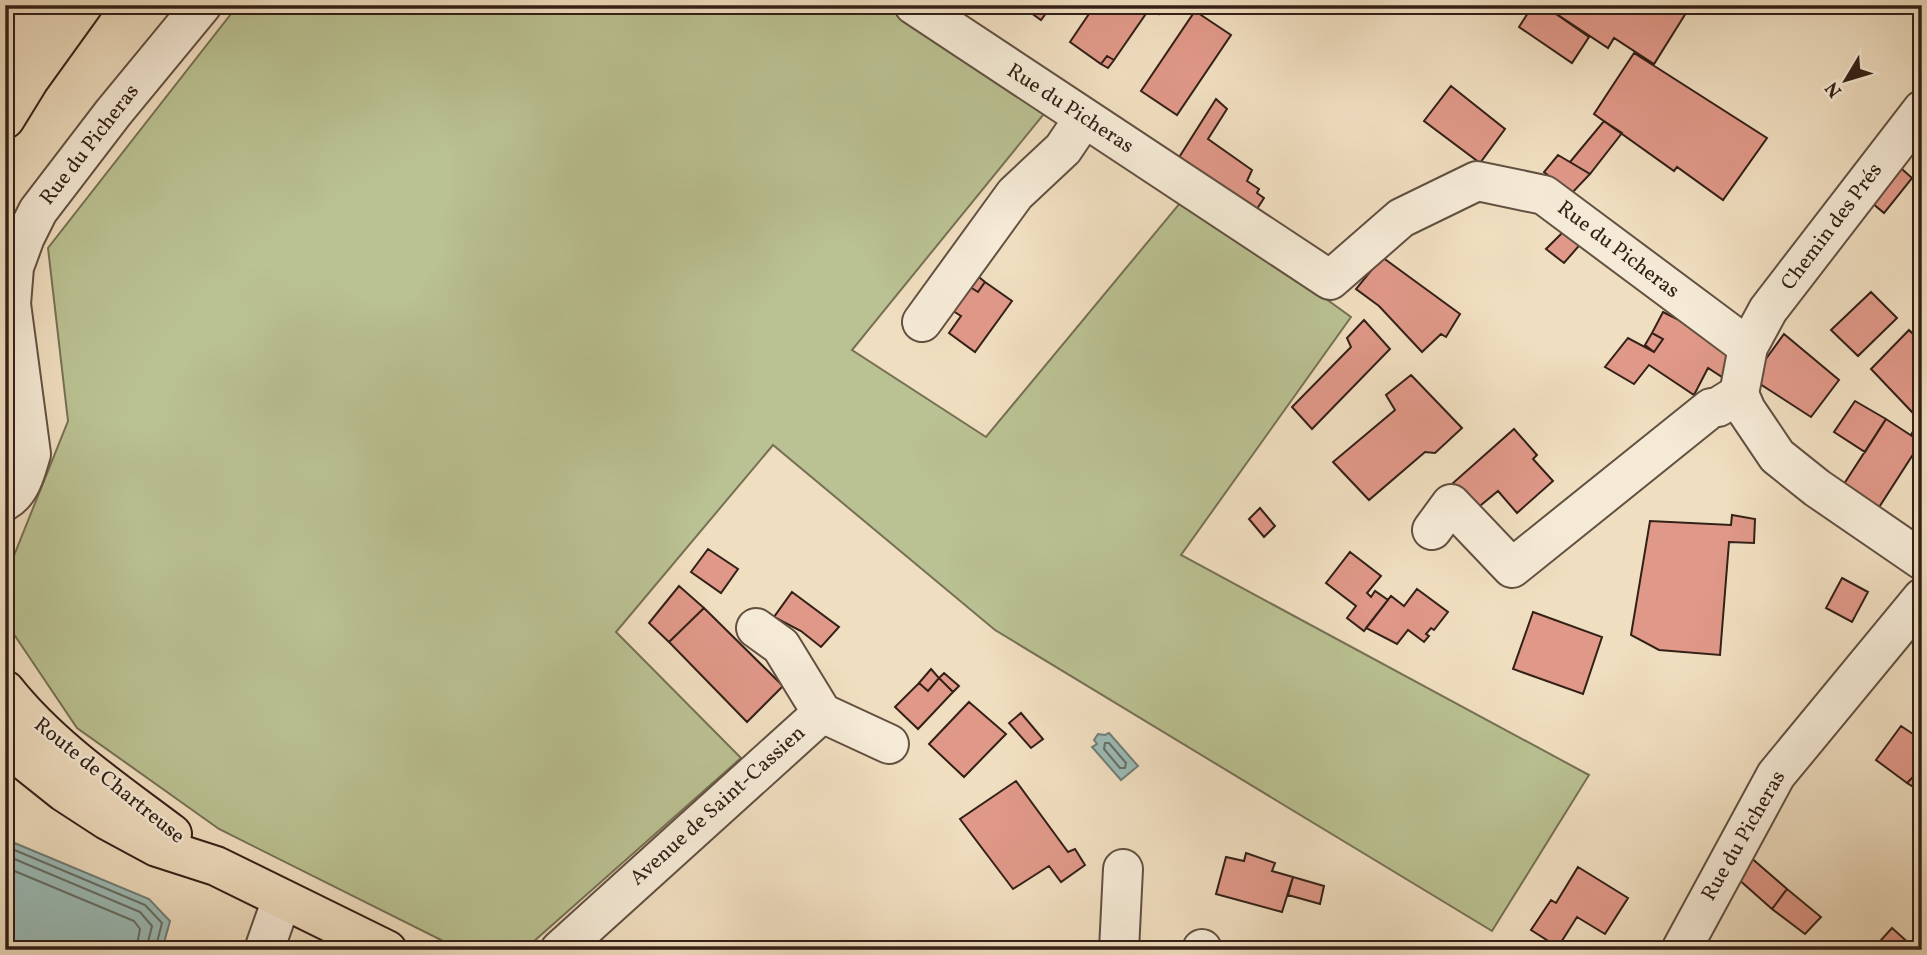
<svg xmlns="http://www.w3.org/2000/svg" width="1927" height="955" font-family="Vollkorn,serif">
<rect width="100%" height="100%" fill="#f0dec0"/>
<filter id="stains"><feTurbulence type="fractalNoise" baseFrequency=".00286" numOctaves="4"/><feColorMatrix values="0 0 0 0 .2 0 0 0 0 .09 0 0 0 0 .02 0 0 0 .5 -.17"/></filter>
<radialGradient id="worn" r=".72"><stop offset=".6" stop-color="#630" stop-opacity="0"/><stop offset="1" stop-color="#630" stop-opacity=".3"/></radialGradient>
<path fill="#bac192" stroke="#767054" stroke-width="2" d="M238,5H892L1052,104L852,350L986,437L1185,197L1351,317L1181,555L1589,775L1492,931L995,630L773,445L616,632L741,758L524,950H461L219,829L77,728L5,621V578L68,421L48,248Z"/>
<path fill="#9bbbb6" stroke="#717d76" stroke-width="2" d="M1109,733L1138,766L1121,780L1092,747L1097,744L1094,740L1098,734L1105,735Z
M5,839L149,899L170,921L162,950H5Z"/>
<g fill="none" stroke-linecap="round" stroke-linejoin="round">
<path stroke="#676e66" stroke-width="2" d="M1105,743H1109L1126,763L1125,768H1120L1104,749Z
M5,846L145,905L162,923L155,950
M5,855L140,912L152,926L146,950
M5,867L134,921L140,929L136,950"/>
</g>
<path fill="#e09888" stroke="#332017" stroke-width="2" d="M1020,5H1052L1041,20Z
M1095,5L1113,7L1115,5H1165L1159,14L1150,8L1114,60L1107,56L1101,64L1070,42Z
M1533,5H1543L1589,37L1572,63L1519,27Z
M1543,5H1691L1654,64L1614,38L1608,48Z
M1195,11L1231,35L1177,115L1141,91Z
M1634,53L1767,138L1723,200L1677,167L1674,171L1594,114Z
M1107,56L1114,60L1108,68L1101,64Z
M1451,86L1505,129L1480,163L1424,121Z
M1216,99L1227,109L1208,139L1252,170L1247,181L1259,189L1257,193L1264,198L1255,212L1178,159Z
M1604,121L1622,133L1590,174L1570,162Z
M1558,155L1590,174L1571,194L1544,172Z
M1892,160L1912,178L1884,213L1865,197Z
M1567,228L1584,240L1564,263L1546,249Z
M1382,257L1460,314L1446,337L1441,334L1422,352L1379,306L1356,289Z
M975,274L985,282L978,292L967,285Z
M985,282L1012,301L975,352L949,333L961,316L950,309L967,285L978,292Z
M1871,292L1897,318L1858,356L1831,330Z
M1663,312L1713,337L1734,353L1722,377L1708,368L1694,395L1649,365L1634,384L1605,367L1628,338L1654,352L1663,339L1652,333Z
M1364,320L1390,349L1312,429L1292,407L1351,347L1347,338Z
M1909,330L1922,343V403L1912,412L1871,369Z
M1652,333L1663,339L1654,352L1645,345Z
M1784,334L1839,380L1811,417L1757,382L1763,363Z
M1411,375L1462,428L1435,453L1425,452L1369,500L1333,462L1395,410L1386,395Z
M1855,401L1886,419L1865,452L1834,432Z
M1922,403V424L1912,412Z
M1886,419L1921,442L1876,512L1842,487Z
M1919,421L1922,424L1921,442L1911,435Z
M1514,429L1537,455L1533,459L1553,481L1517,513L1498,491L1475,510L1453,483Z
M1260,508L1275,526L1264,537L1249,519Z
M1732,515L1755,519L1754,543L1729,542L1720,655L1659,650L1631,635L1650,521L1731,525Z
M708,549L738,569L721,593L691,572Z
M1350,552L1381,576L1367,593L1371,597L1375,591L1388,600L1364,631L1347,618L1356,606L1326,583Z
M1842,578L1868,592L1852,622L1826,608Z
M679,586L704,608L669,642L649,623Z
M1417,589L1448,612L1434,630L1431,628L1426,634L1429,636L1424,642L1408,630L1397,644L1366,628L1391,596L1404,606Z
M792,592L839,627L821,647L801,631L774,617Z
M704,608L783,686L747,722L669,642Z
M1533,612L1602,637L1583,694L1513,669Z
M931,669L939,678L928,691L919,683Z
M944,673L959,686L953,692L939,678Z
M939,678L953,692L918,729L895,707L919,683L928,691Z
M969,702L1006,734L964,777L929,744Z
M1021,713L1043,739L1031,748L1009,723Z
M1901,726L1922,740V781L1914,776L1907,783L1876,760Z
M1914,776L1922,781V792L1907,783Z
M1016,781L1068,852L1075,849L1085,865L1061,882L1049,866L1013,889L960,819Z
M1246,853L1275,863L1272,871L1293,877L1282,912L1216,894L1226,857L1244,861Z
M1749,856L1787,889L1772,909L1737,878Z
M1578,867L1628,898L1605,934L1577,917L1558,947L1531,930L1551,900L1556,903Z
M1293,877L1324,886L1320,904L1288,895Z
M1787,889L1821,917L1805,934L1772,909Z
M1892,928L1912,946L1909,950H1872Z"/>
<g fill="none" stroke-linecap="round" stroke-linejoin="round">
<defs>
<path id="minor" d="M914,5L1330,280L1401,218L1477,181L1544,195L1748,347
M1922,110L1768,310L1748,347L1739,394L1746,410L1777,456L1817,488L1922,560
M922,322L1015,194L1063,149L1084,118
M5,501C21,492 26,471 31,454L11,304L14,267L25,237L38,211L113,113L202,5
M1432,530L1451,504L1512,568L1711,408L1718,407L1739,394
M756,628L781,646L822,713
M264,950L282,899
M560,950L822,713L889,744
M1119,950L1123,869
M1202,950V949
M1681,950L1776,775L1922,598"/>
<path id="major" d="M5,54L40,5
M5,119L29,80L83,5
M5,690C50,747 115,791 172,834
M5,745L64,792L107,820L157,847L216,866L387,950"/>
</defs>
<use href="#minor" stroke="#625041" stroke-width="42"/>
<use href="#major" stroke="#332017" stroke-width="42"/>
<use href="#minor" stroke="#f5ead6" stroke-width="38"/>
<use href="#major" stroke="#f0dec0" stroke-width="38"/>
</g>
<g text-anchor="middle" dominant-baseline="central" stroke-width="5" stroke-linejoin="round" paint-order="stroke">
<g font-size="21" fill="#332017" stroke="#f5ead6">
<text transform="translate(1070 109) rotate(33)">Rue du Picheras</text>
<text transform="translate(90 145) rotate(-52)">Rue du Picheras</text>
<text transform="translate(1832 227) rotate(-53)">Chemin des Prés</text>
<text transform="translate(1618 250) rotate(37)">Rue du Picheras</text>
<text transform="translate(109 781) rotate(39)">Route de Chartreuse</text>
<text transform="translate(718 806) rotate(-42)">Avenue de Saint-Cassien</text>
<text transform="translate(1744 836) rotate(-60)">Rue du Picheras</text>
</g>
</g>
<rect width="1927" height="955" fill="none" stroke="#f0dec0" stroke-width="28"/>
<rect x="7" y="7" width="1913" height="941" fill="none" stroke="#332017" stroke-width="3.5"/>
<rect x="14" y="14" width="1899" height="927" fill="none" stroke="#332017" stroke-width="2"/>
<g transform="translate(1846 80) rotate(232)" stroke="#f5ead6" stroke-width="5" paint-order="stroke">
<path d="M0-5L12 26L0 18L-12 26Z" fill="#332017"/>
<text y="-10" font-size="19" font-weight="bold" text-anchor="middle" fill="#332017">N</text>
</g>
<rect width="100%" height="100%" filter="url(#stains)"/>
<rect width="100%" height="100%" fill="url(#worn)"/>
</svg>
